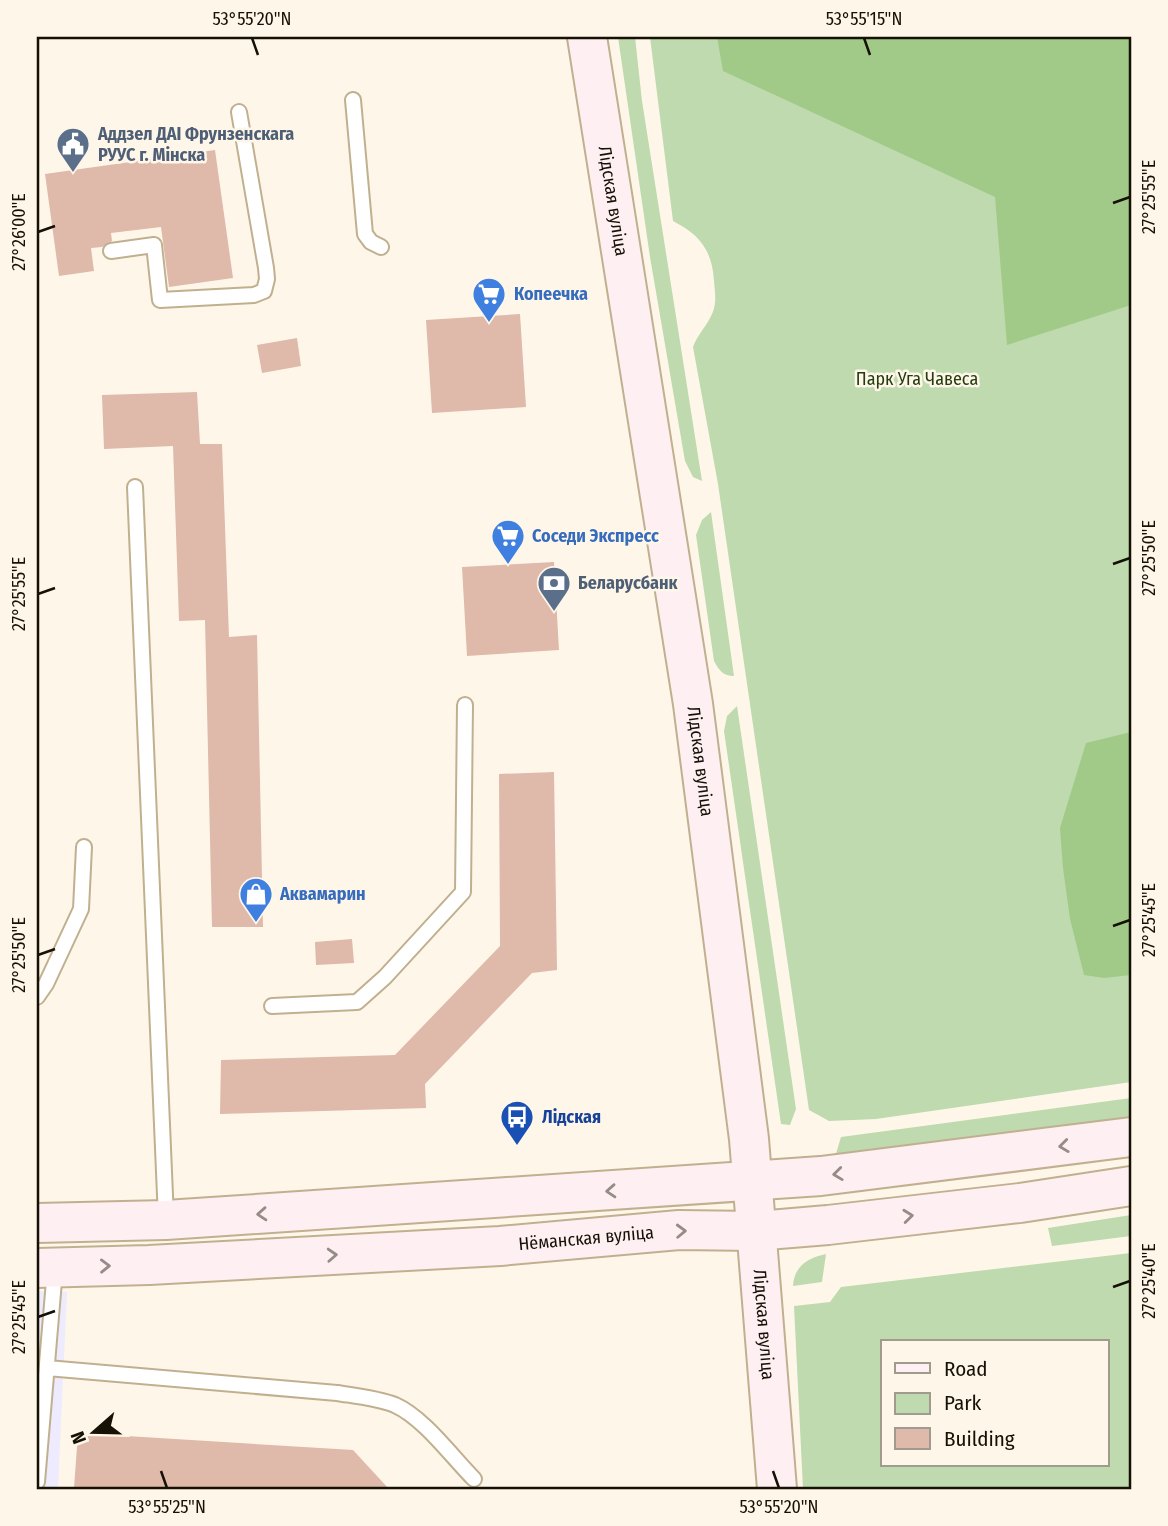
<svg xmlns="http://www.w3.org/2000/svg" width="1168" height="1526" font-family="'Fira Sans Condensed',sans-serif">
<rect width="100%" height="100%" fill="#fef7e9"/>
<path fill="#edebfd" d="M37,1291L67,1292L58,1489H37Z"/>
<path fill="#bedaae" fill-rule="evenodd" d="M618,37H635L642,101L702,481L693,477L685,461L650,257Z
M650,37H1131V1082L876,1119L829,1121L809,1110L718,484L693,347C697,335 707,326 712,314C717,303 715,293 714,281C712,250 700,235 673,221Z
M711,512L734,676C723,676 719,670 714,661L696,535L702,520Z
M737,706L796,1109L790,1125L781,1124L724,731L727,716Z
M1131,1098V1119L835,1157L841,1137Z
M1131,1215V1236L1052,1246L1048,1228Z
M1131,1253V1489H803L794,1306L830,1302L841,1287ZM1107,1342V1465H883V1342Z
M826,1254L822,1282L793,1286C794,1266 808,1258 826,1254Z"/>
<path fill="#a1ca88" d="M717,37H1131V305L1007,345L995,197L723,71Z
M1131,732V975L1104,978L1084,975L1070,919L1063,868L1060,828L1086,743Z"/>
<path fill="#dfb9a9" d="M215,150L233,278L169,287L161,227L111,233L112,241L102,247L91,248L94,271L59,276L45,174Z
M520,314L526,407L432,413L426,320Z
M297,338L301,366L262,373L257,345Z
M197,392L200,444H222L229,637L257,635L263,927H212L205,620L179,621L173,446L104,449L102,395Z
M554,562L559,650L467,656L462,567Z
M554,772L557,970L532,973L425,1084L426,1108L220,1114L221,1060L395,1055L500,946L499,774Z
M352,939L354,963L316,965L315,942Z
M78,1433L353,1450L389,1489L74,1488Z"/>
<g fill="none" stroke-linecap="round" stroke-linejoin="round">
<defs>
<path id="service" d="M353,100L365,234L371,242L381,247
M111,251L154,245L160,300L254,295L264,291L267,279L266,268L239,112
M135,487L166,1219
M37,997L46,984L81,909L84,847
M272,1006L357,1002L385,977L463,892L465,705
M47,1368L337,1393C356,1396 377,1398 395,1405C424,1418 452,1457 474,1479
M37,1482L55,1269"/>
<g id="secondary">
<path id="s1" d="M587,37L693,704L749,1139L777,1489"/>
<path d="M37,1223L166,1220L821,1176L1131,1137"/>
<path id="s2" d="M37,1268L149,1265L500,1246L679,1230L756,1231L828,1225L1020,1203L1131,1186"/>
</g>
</defs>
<use href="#service" stroke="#c1b08f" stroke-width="18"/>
<use href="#secondary" stroke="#c1b08f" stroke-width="42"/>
<use href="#service" stroke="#fff" stroke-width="14"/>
<use href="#secondary" stroke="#fdeff2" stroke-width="38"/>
</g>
<defs><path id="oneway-chevron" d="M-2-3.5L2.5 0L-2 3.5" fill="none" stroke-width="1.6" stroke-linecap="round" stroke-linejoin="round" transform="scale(1.75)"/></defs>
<g stroke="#958b87">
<use href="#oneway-chevron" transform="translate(1064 1146) rotate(173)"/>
<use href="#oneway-chevron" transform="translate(838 1174) rotate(173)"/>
<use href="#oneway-chevron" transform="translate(611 1191) rotate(176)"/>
<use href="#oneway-chevron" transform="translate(262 1214) rotate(176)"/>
<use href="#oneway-chevron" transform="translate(908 1216) rotate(-6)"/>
<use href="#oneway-chevron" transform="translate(681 1231) rotate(-2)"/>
<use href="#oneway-chevron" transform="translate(332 1255) rotate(-3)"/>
<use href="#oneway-chevron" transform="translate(105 1266) rotate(-1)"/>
</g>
<path fill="none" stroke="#161005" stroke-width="2.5" d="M252,38L258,55M864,38L870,55M1113,203L1130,197M38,232L55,226M1113,564L1130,558M38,594L55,588M1113,926L1130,920M38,955L55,949M1113,1287L1130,1281M38,1317L55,1311M161,1471L167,1488M773,1471L779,1488"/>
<defs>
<symbol id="civic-pin" viewBox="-11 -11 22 30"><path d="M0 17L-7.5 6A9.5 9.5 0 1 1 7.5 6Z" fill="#5c6f8a" stroke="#fef7e9"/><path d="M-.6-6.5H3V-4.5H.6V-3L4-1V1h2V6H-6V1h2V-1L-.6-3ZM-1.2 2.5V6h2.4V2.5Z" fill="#fff"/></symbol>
<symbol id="supermarket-pin" viewBox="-11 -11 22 30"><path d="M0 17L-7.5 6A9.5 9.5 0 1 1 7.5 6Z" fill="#3f7fe0" stroke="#fef7e9"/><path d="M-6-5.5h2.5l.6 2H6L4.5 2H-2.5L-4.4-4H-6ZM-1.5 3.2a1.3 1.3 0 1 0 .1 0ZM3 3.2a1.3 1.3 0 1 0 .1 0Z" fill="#fff"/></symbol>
<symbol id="bank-pin" viewBox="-11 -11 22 30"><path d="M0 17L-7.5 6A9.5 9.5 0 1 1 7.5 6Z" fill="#5c6f8a" stroke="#fef7e9"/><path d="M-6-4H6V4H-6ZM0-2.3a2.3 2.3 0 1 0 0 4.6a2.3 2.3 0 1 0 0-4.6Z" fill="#fff"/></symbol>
<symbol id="shop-pin" viewBox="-11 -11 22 30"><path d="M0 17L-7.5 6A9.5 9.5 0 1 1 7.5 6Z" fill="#3f7fe0" stroke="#fef7e9"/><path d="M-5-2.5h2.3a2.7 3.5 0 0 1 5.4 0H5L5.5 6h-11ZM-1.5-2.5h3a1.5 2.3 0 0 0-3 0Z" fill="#fff"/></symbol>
<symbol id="bus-pin" viewBox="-11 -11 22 30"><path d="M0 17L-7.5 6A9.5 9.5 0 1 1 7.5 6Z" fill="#1a4fb4" stroke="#fef7e9"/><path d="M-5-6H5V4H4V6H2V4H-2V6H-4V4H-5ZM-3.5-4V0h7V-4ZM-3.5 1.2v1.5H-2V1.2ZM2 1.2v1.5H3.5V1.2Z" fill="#fff"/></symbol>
</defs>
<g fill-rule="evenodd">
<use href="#civic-pin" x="54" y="125" width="38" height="52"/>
<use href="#supermarket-pin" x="470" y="275" width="38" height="52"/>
<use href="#supermarket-pin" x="489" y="517" width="38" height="52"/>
<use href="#bank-pin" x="535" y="564" width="38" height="52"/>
<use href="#shop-pin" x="237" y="875" width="38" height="52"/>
<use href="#bus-pin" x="498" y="1098" width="38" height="52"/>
</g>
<g text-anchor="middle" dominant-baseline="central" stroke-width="5" stroke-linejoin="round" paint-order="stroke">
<g font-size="18" font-weight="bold" fill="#4e5e75" stroke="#fef7e9" text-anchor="start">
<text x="98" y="134">Аддзел ДАІ Фрунзенскага<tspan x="98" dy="21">РУУС г. Мінска</tspan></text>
<text x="578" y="583">Беларусбанк</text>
</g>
<g font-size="18" fill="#161005" stroke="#fef7e9">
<text stroke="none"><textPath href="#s1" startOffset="166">Лідская вуліца</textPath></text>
<text stroke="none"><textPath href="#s1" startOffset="733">Лідская вуліца</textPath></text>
<text stroke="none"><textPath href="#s2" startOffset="550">Нёманская вуліца</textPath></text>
<text stroke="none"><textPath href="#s1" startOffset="1300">Лідская вуліца</textPath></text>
</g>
<g font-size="18" font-weight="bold" fill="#366cbe" stroke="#fef7e9" text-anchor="start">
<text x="514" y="294">Копеечка</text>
<text x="532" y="536">Соседи Экспресс</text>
<text x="280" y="894">Аквамарин</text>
</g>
<g font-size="18" fill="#233d0e" stroke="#fef7e9">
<text x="917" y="379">Парк Уга Чавеса</text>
</g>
<g font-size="18" font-weight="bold" fill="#164399" stroke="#fef7e9" text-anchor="start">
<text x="542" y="1117">Лідская</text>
</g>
</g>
<rect width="1168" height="1526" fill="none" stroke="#fef7e9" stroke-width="77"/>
<rect x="881" y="1340" width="228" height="126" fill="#fef7e9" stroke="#a19b8e" stroke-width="2"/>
<rect x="895" y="1363" width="35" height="10" fill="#fdeff2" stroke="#a19b8e" stroke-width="2"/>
<text x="944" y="1376" font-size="21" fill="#161005">Road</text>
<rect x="895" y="1393" width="35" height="21" fill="#bedaae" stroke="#a19b8e" stroke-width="2"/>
<text x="944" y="1410" font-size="21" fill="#161005">Park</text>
<rect x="895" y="1428" width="35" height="21" fill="#dfb9a9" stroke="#a19b8e" stroke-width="2"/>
<text x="944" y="1446" font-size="21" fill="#161005">Building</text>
<g transform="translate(94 1432) rotate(250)" stroke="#fef7e9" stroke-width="5" paint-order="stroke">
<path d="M0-5L12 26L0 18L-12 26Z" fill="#161005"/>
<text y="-10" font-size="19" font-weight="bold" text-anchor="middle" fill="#161005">N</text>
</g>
<rect x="38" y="38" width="1092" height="1450" fill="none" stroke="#161005" stroke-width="2.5"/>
<g font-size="18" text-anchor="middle" fill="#161005">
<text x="252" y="25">53°55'20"N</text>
<text x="864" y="25">53°55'15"N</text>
<text transform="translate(1149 197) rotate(-90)" y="6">27°25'55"E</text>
<text transform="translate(19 232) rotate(-90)" y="6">27°26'00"E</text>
<text transform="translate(1149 558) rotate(-90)" y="6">27°25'50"E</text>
<text transform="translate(19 594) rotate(-90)" y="6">27°25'55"E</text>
<text transform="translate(1149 920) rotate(-90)" y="6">27°25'45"E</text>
<text transform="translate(19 955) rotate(-90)" y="6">27°25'50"E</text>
<text transform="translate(1149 1281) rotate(-90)" y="6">27°25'40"E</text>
<text transform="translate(19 1317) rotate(-90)" y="6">27°25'45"E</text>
<text x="167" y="1513">53°55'25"N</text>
<text x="779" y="1513">53°55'20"N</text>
</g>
</svg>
